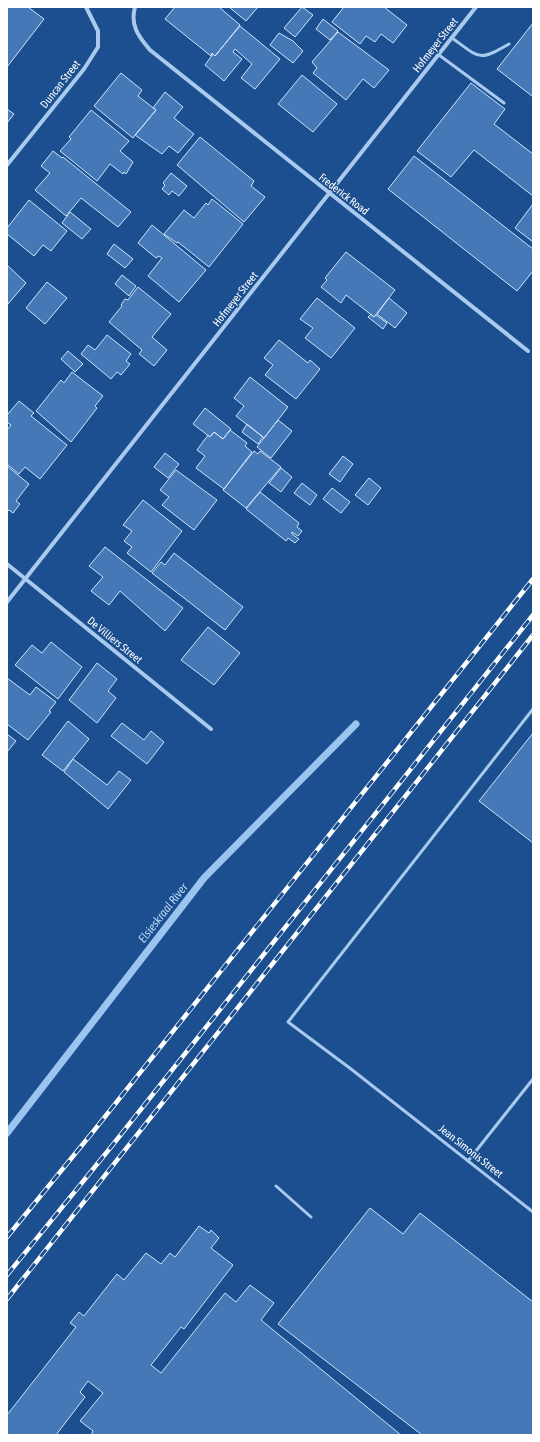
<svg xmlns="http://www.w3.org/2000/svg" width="540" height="1442" font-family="'Asap Condensed',sans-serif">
<rect width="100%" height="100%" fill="#1b4f8f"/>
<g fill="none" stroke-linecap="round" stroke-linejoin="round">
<path stroke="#9cc4f0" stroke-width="7" d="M7,1133L204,878L356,724"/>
</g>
<path fill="#4478b7" stroke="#cfe3fa" d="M7,7H28L44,19L7,67Z
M175,7H219L240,25L215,56L212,53L211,56L165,19Z
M229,7H258L246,21Z
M302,7L313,15L295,37L284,28Z
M344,7H384L407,25L393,43L381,34L375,42L366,36L360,44L332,22Z
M323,19L338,31L330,40L316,29Z
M533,23V94L532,96L497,69Z
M240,26L280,59L255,89L241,78L252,64L235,49L233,52L242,59L224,81L205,65L213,54L215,56Z
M338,32L389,70L374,88L363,79L346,100L313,73L317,68L312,62Z
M279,33L293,41L303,51L293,63L270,45Z
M121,73L142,90L138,96L156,110L133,138L94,106Z
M302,75L337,104L313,132L278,104Z
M471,83L505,109L494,124L533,154V196L474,150L451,177L417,151Z
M165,92L183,107L174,118L194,134L178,153L169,146L162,154L135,135L156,110L153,108Z
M7,109L14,114L7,123Z
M91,110L129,141L120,151L133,162L126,174L124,172L123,174L110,164L97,181L60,151L71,139L69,137Z
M200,137L254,181L251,186L265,197L244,222L177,165Z
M53,151L62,158L63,157L131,212L118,227L81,198L66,216L35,190L50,173L41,166Z
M414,156L533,249V271L517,291L388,189Z
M171,173L187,186L179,196L172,191L169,195L162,189L165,185L163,183Z
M212,199L243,224L209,267L178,242L177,243L164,234L184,210L194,218L206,203L208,205Z
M29,200L67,231L51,251L43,245L34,256L7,234V228Z
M533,204V242L515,228Z
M70,212L91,229L82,239L62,223Z
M152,225L206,270L179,302L148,276L162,258L159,256L156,258L138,243Z
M114,244L133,259L125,268L107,254Z
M346,252L395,290L374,317L346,295L341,303L321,287L327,280L325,278Z
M7,265L26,283L7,305Z
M122,275L136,286L129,296L115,284Z
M47,282L67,298L45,324L26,308Z
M138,287L171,314L152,337L167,350L154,366L139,354L142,350L109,322L122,306L121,305L125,299L128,300Z
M317,298L355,328L331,358L305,338L313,328L300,319Z
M389,298L407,313L395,328L377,314Z
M371,314L374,317L376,315L387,323L383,329L368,317Z
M107,335L131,354L126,361L130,364L121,375L117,372L111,379L81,354L88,345L95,350Z
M279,340L308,363L310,360L320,369L296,399L265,375L273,365L264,358Z
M68,351L83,364L75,372L61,359Z
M72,372L103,396L95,406L97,408L71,442L36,411L61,380L64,383Z
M250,377L288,407L264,438L236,416L244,406L234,398Z
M19,401L34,413L31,416L67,445L40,479L25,467L19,474L7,464V430L11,425L7,422V415Z
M205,408L231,429L223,439L214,432L210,437L193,424Z
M278,420L292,431L271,458L257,447Z
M247,424L263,437L258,444L242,432Z
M230,430L247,443L245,446L252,452L224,489L196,468L205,456L197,450L208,435L210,437L214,432L223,439Z
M254,451L258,454L260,451L281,467L246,508L223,490Z
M165,453L179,464L168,478L154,467Z
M343,456L353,464L340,482L329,474Z
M7,466L29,484L16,501L20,504L13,513L9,510L7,512Z
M281,468L292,477L281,492L269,483Z
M176,470L217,500L194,530L162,505L169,497L160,490Z
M369,478L381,488L368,505L355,495Z
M302,483L317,495L310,505L294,493Z
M332,488L350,502L341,513L323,499Z
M260,492L299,523L297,527L302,531L298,536L292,532V534L299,539L295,543L288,538L286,541L246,509Z
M143,500L182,531L151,572L127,553L132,547L124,541L132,531L123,525Z
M105,547L183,608L165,631L120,591L109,605L91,591L103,577L89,566Z
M174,553L243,607L225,630L152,573L161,562L165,565Z
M208,627L240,653L214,685L181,660Z
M51,642L82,667L58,699L15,665L32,645L42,653Z
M97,663L117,679L108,691L116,698L97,723L69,700Z
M7,678L30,695L36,687L56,702L49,711L51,712L28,740L7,724Z
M68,721L89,739L63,771L42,755Z
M122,723L144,740L151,731L164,742L147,764L111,736Z
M533,733V843L479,801Z
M7,734L16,741L7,752Z
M73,759L107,785L119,771L131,780L108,809L64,772Z
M370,1208L403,1234L420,1213L533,1302V1435H422L278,1324Z
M199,1226L209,1233L211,1230L219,1238L211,1248L233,1265L184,1329L181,1327L151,1365L161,1373L225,1293L236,1302L250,1285L274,1303L261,1320L401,1435H91L93,1431L80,1421L103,1393L88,1381L80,1392L85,1397L56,1435H7V1415L76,1327L70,1323L79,1312L84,1316L117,1274L124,1280L146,1253L161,1264L170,1253L175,1257Z"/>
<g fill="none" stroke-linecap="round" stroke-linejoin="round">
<path stroke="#a9c9ee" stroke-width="3" d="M452,38C480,58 478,62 509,44
M439,55L504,103
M533,709L288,1022L351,1069L533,1212
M468,1161L533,1079
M276,1186L311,1217"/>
<path stroke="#a9c9ee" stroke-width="4" d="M135,7C130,25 138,36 150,50L528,351
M7,165L84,69L98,47V31L86,7
M7,564L211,729
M7,602L476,7"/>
<defs>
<path id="rail" d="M7,1237L92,1133L533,579
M7,1275L111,1147L533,615
M7,1299L533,635"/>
</defs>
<use href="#rail" stroke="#fff" stroke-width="4.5"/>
<use href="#rail" stroke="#1b4f8f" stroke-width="3" stroke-dasharray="9" stroke-linecap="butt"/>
</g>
<g text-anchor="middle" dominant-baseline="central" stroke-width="3" stroke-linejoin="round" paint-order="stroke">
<g font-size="11" fill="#fff" stroke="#1b4f8f">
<text transform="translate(435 45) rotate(-52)">Hofmeyer Street</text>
<text transform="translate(60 84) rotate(-52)">Duncan Street</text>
<text transform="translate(344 194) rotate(38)">Frederick Road</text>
<text transform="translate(235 299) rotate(-52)">Hofmeyer Street</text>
<text transform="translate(115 640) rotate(39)">De Villiers Street</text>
<text transform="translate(471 1151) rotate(38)">Jean Simonis Street</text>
</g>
<g font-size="12" font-style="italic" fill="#b5d3f5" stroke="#1b4f8f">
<text transform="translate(163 913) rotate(-52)">Elsieskraal River</text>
</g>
</g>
<rect width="540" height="1442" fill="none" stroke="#ffffff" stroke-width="16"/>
</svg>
